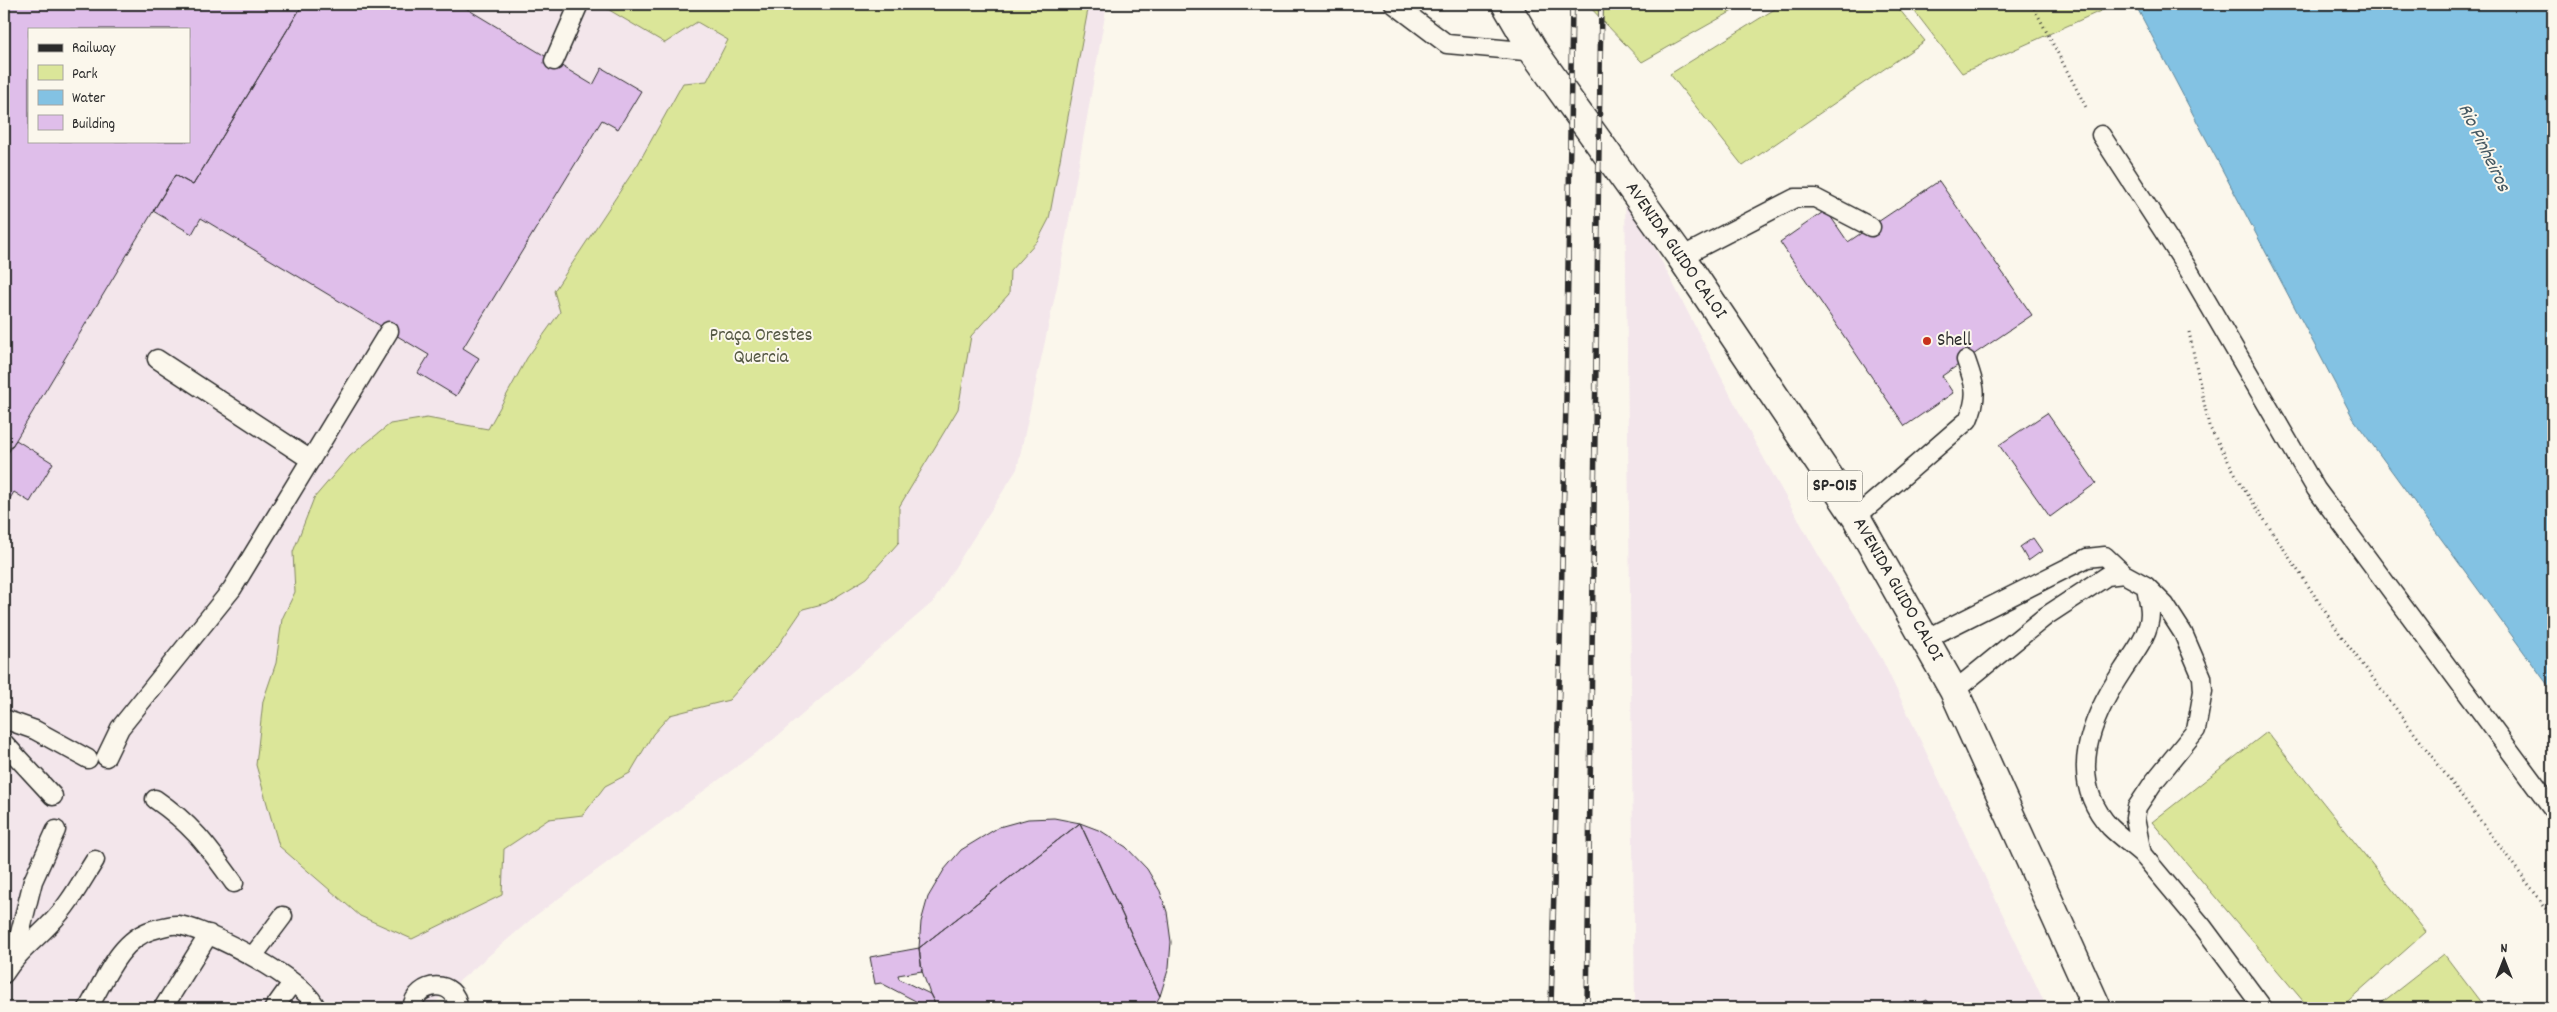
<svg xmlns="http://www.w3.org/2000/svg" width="2557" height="1012" font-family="Dekko,sans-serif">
<rect width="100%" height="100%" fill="#fbf7ec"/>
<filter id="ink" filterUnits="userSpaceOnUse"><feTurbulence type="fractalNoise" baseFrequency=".02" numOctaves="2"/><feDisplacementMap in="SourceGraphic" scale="10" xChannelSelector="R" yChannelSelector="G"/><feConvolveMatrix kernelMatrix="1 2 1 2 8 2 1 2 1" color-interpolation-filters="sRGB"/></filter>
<g filter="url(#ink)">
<path fill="#f3e6eb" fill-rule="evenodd" d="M4,4H1107L1058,282L1017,469L933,602L774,739L535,916L428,1008H4ZM29,29H189V141H29Z
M1625,190L1753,439L1819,556L1882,659L2047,1008H1635Z"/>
<path fill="#dbe699" stroke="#838862" d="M599,4H1089L1049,219L1038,240L1010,271L1009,294L971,336L958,409L899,507V542L867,578L826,603L803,609L777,647L729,700L670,715L653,734L630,773L605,786L583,815L549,819L504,849L502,895L412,939L360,916L279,846L256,765L263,701L276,663L282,619L295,592L293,552L314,498L350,456L390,424L427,418L488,429L527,358L560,312L554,291L638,164L683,83L707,81L728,40L697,22L665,43Z
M1587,4H1745L1642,62Z
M1783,4H1895L1925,41L1743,166L1670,74Z
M1909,4H2116L1962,73Z
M2267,732L2426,932L2340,1008H2309L2152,822Z
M2444,954L2485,1008H2375Z"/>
<path fill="#83c2e3" stroke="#608699" d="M2135,4H2553V692L2353,418Z"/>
<path fill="#dfbeea" stroke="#2b2b2b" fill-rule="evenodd" d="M4,4H303L193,185L175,175L5,458ZM29,29H189V141H29Z
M303,4H459L593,85L602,68L641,91L618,129L602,120L463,348L479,358L456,396L418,373L429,355L201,218L192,234L153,211L175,175L193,185Z
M1939,181L2032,315L1942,376L1953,393L1905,426L1780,242L1826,210L1848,242Z
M2047,413L2096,483L2050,517L1999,445Z
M16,440L53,463L30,502L14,492L4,508V457Z
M2033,538L2042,551L2028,561L2020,547Z
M1054,818L1080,823L919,948L921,922L928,897L944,870L961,850L999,827L1028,819Z
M1080,823L1160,996L1153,1008H937L930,994L922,971L919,948Z
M1080,823L1101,831L1126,847L1147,869L1160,891L1167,912L1171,942L1169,967L1160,996Z
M919,948L922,971L898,975L899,979L930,994L937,1008H929L881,983L875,984L870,957Z
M1927,1000L1931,1008H1886L1885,1006L1891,1004L1893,1007L1906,1001L1910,1008Z"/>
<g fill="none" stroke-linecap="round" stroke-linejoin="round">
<defs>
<path id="lane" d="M1394,4L1447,44L1534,52
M554,61L579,4
M2101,135L2188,269L2316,489L2553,809
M1681,257L1795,198H1815L1871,227
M157,359L311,460
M1856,517L1968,420C1979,395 1975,385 1966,360
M1926,639L2087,558L2105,556L2124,574L2146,586L2165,605L2183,633L2202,677L2203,691L2196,730L2153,783L2137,807L2135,818L2142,854L2203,927L2263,1008
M1954,691L2046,616L2107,576L2124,574
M4,719L35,730L88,759
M4,743L53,796
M106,757L120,728L232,589L389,331
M155,799C193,825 208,847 234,883
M2142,854C2132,845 2120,837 2110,827C2065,778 2091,718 2123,670C2134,653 2150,634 2150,613C2150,604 2147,595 2146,586
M253,956L283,916
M14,957L33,881L56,830
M4,974C17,953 34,941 51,923C69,905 81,882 95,860
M88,1008C105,980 119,940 152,930C159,928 171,924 178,925C206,928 309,982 316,1008
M163,1008L209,934
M274,1008L292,983
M412,1008C416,980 457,978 458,1008"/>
<path id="highway" d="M1506,4L1534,52L1681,257L1856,517L1954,691L2097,1008"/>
</defs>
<use href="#lane" stroke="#2b2b2b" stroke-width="21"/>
<use href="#highway" stroke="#2b2b2b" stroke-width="31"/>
<path stroke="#2b2b2b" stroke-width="3" stroke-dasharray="1 4" stroke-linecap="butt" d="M2032,4L2087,109
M2189,332L2209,426L2242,486L2342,637L2553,917"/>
<use href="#lane" stroke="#fbf7ec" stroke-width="18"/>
<use href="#highway" stroke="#fbf7ec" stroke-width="28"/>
<defs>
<path id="rail" d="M1551,1008L1566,402L1572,4
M1587,1008L1601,4"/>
</defs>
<use href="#rail" stroke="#2b2b2b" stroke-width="5.5"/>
<use href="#rail" stroke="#fbf7ec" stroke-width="4" stroke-dasharray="11" stroke-linecap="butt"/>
</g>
</g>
<circle fill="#c8321e" stroke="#fbf7ec" stroke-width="2" cx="1927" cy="341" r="5"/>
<g text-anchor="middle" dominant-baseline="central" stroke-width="4" stroke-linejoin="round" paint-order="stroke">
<rect fill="#fbf7ec" stroke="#696865" stroke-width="1" x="1807.5" y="470.5" width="55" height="31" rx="4"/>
<g font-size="18" font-weight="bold" fill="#2b2b2b">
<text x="1835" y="486">SP-015</text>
</g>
<g font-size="19" fill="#2b2b2b" stroke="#fbf7ec">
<text transform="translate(1675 251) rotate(55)">AVENIDA GUIDO CALOI</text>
<text transform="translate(1897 590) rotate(60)">AVENIDA GUIDO CALOI</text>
</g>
<g font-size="19" fill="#575a46" stroke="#fbf7ec">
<text x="761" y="336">Praça Orestes<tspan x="761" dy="22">Quercia</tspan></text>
</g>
<g font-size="19" fill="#2b2b2b" stroke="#fbf7ec" text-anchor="start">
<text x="1937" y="341">Shell</text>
</g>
<g font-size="20" font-style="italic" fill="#455862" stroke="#fbf7ec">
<text transform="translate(2483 148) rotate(64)">Rio Pinheiros</text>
</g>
</g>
<rect width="2557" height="1012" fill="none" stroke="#fbf7ec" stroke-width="20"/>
<rect x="10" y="10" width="2537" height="992" fill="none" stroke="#2b2b2b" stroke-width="2" filter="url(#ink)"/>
<rect x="28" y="28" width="162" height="115" fill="#fbf7ec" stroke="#a8a59f"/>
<rect x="38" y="44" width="25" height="8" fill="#2b2b2b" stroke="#a8a59f"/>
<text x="72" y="52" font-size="15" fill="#2b2b2b">Railway</text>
<rect x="38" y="65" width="25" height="15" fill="#dbe699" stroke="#a8a59f"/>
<text x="72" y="78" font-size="15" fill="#2b2b2b">Park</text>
<rect x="38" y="90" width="25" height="15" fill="#83c2e3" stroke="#a8a59f"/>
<text x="72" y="102" font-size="15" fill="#2b2b2b">Water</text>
<rect x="38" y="115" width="25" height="15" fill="#dfbeea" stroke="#a8a59f"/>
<text x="72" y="128" font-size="15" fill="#2b2b2b">Building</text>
<g transform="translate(2504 960)" stroke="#fbf7ec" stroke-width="4" paint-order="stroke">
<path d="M0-4L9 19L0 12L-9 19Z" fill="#2b2b2b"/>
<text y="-8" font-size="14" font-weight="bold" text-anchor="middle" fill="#2b2b2b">N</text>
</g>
</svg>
